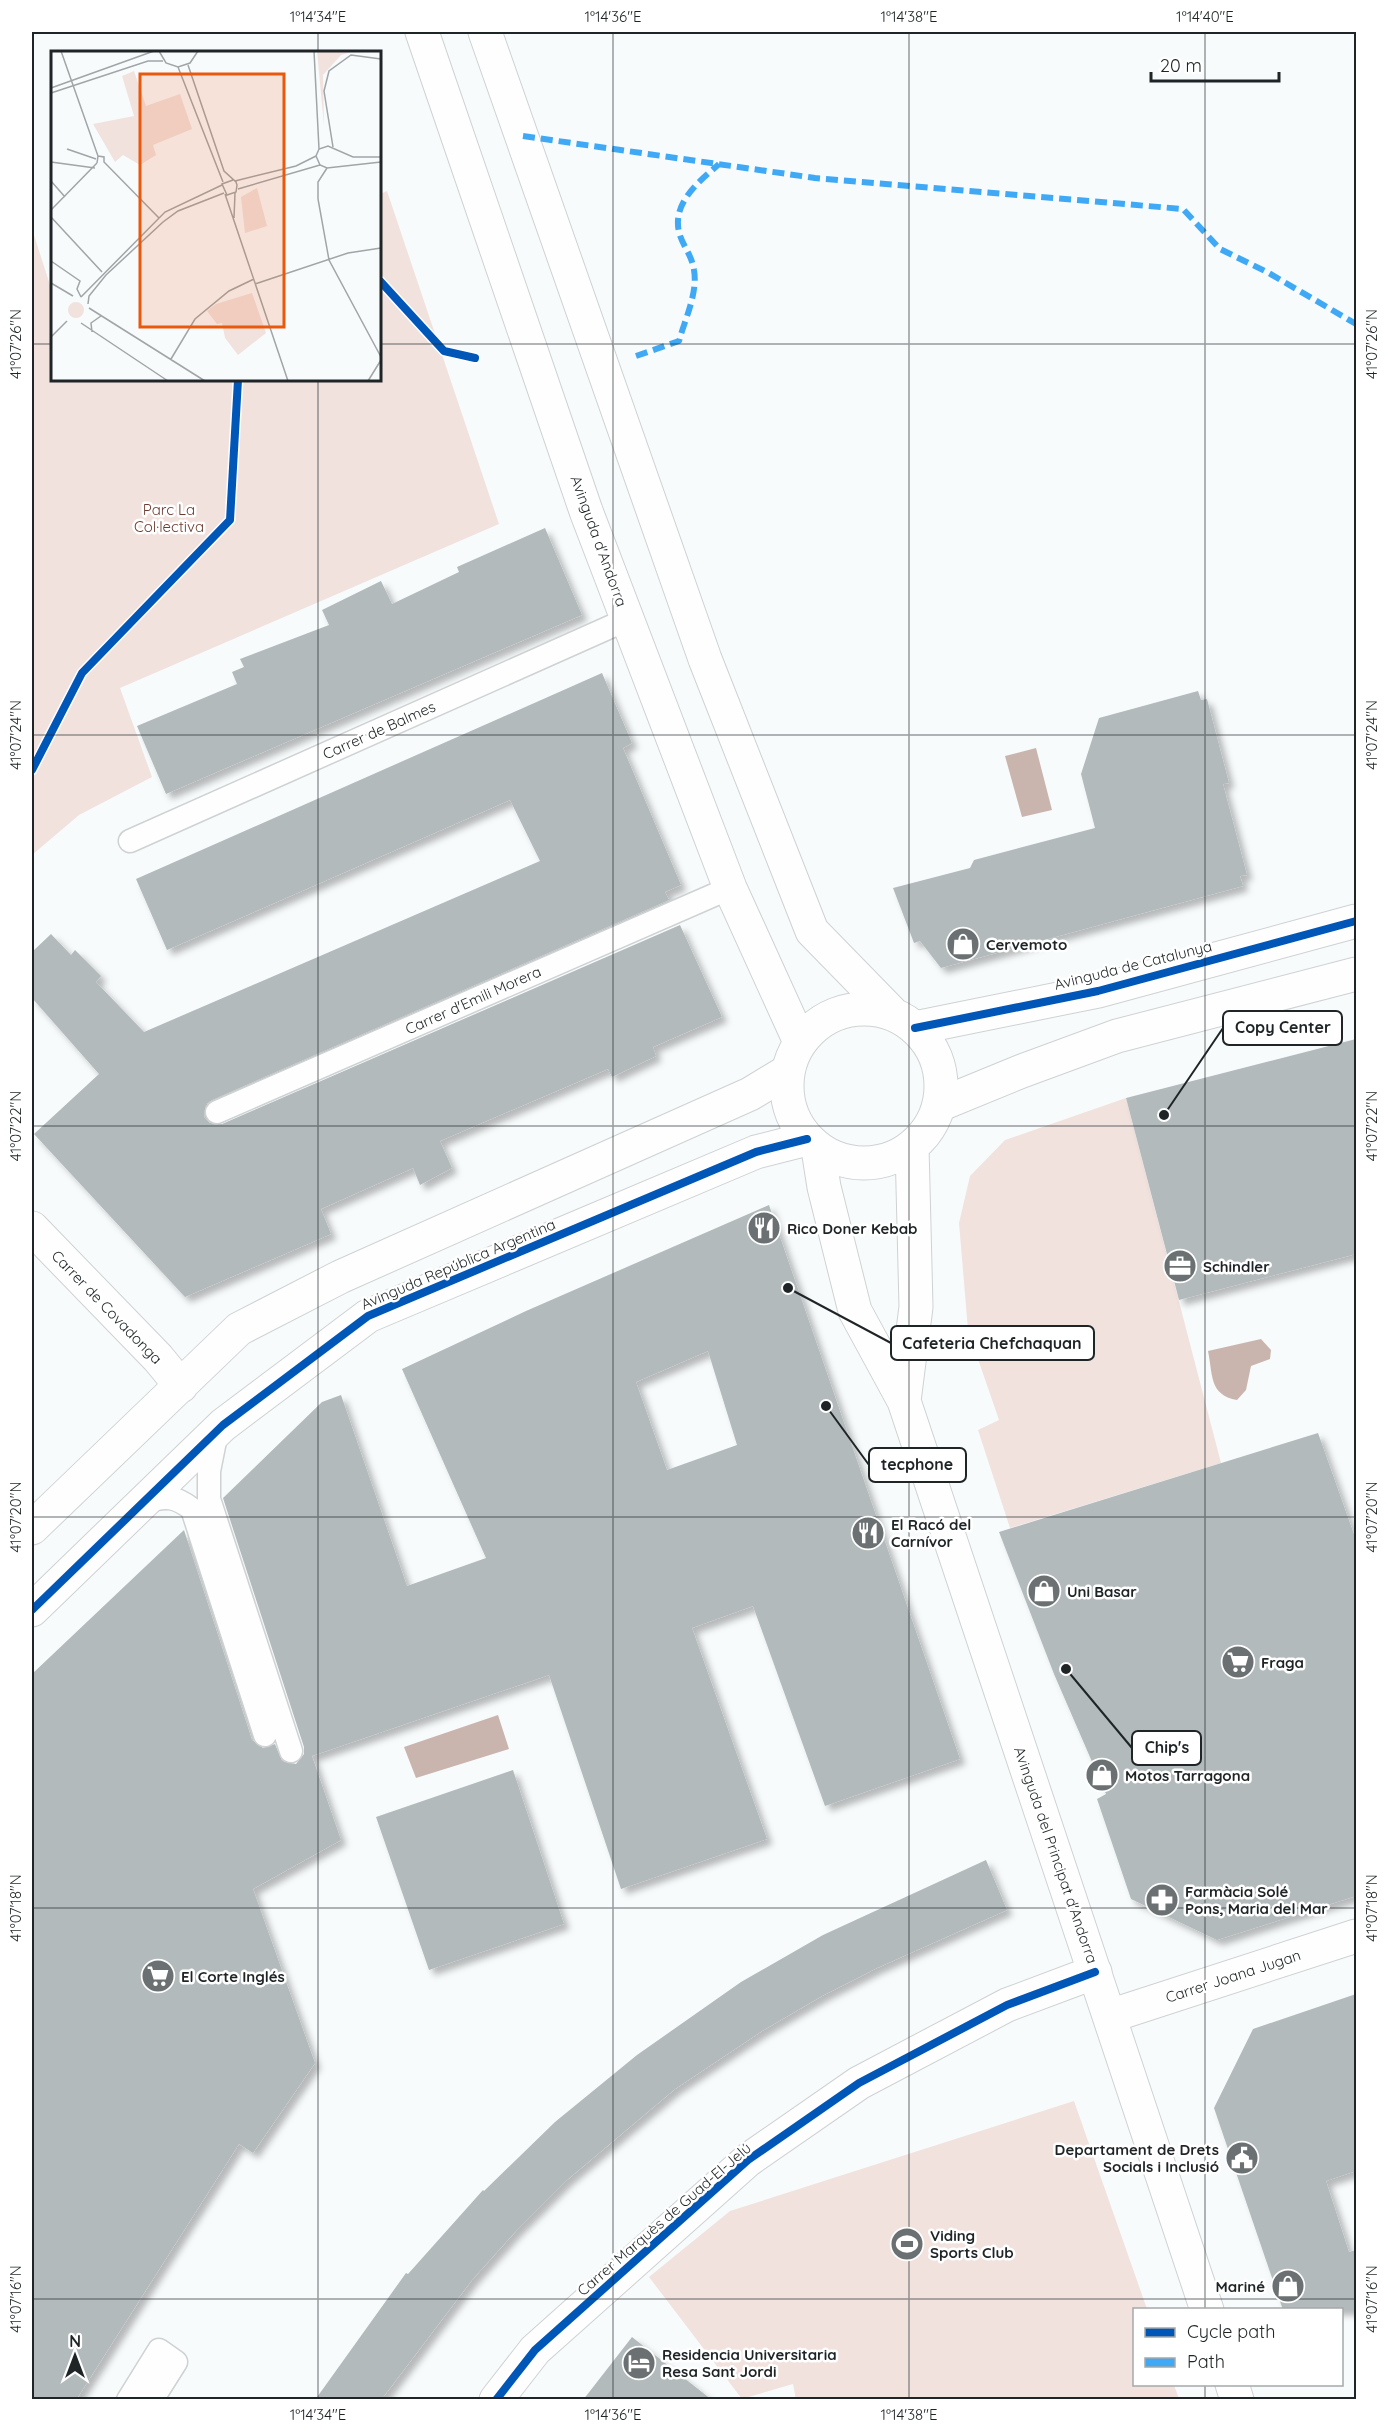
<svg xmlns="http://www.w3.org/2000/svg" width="1388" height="2431" font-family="Quicksand,sans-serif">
<defs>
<filter id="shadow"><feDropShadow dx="5.5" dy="5.5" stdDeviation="3" flood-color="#0004"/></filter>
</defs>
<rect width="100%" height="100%" fill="#f8fbfc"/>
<path fill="#f1e2de" d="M387,191L499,524L120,688L152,777L79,815L32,855V229L52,291V380H380V194Z
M1126,1098L1221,1463L1010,1528L978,1430L999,1420L968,1330L959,1223L970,1176L1005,1140Z
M1074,2101L1147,2309L1134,2310V2384L1174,2385L1179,2399L796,2400L793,2384L742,2399L649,2277L730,2211Z"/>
<path fill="#cab4ae" d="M1036,748L1052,810L1022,817L1005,756Z
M1261,1339L1271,1350L1270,1359L1251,1366L1246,1390L1237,1400C1209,1395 1213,1375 1208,1351Z
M498,1715L509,1749L416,1778L404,1747Z"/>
<path fill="#b2babc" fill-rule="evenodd" filter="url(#shadow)" d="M545,528L582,615L166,794L137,726L237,684L232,672L244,667L240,659L329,625L322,610L381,581L392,604L459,572L457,567Z
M602,673L632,743L623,748L681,885L665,892L669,900L212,1100L206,1104L204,1117L210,1123L222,1124L680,925L722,1017L653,1047L656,1056L612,1077L608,1069L440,1141L452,1168L420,1185L413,1168L321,1209L331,1234L185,1297L34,1134L99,1074L32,998V952L51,934L71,955L75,950L101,976L96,982L144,1032L540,861L510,800L167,950L136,879Z
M1198,691L1201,700L1207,699L1229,783L1223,784L1247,875L1240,876L1243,886L941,968L920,941L914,943L893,888L970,868L974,860L1095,828L1081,774L1099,718Z
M1356,1039V1254L1179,1300L1126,1098Z
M769,1205L960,1759L825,1806L753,1606L692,1628L767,1839L621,1889L549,1675L312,1756L341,1840L253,1889L315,2063L253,2153L239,2144L76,2400H32V1674L184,1530L252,1740L263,1748L275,1744L282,1761L296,1764L304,1754V1747L223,1498L322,1402L341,1395L407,1586L486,1558L402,1369L526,1311ZM708,1351L737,1445L667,1470L636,1382Z
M1318,1433L1356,1540V1896L1217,1940L1131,1899L1097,1799L1106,1794L1054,1674L999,1532Z
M513,1770L564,1924L429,1970L376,1817Z
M986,1860L1007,1910L877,1968L822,1996L762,2031L675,2089L567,2180L516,2231L472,2280L381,2400H315L406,2273L408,2274L483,2190L484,2191L555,2122L637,2055L741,1982L823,1935Z
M1356,1994V2171L1326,2181L1349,2252L1356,2250V2310H1283L1214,2108L1253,2029Z
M632,2337L712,2400H583Z"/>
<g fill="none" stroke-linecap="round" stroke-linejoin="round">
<defs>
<path id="lane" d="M130,841L628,619
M217,1112L730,888
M217,1431L209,1471V1499L291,1751
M146,1501C167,1496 175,1496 192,1509L265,1735
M128,2400L159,2350L176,2362L152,2400"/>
<path id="street" d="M915,1028L1098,991L1356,921
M939,1105L1022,1071L1117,1036L1356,974
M32,1228L158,1358L181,1386
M32,1528L239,1329L340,1277L750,1094L788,1071
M32,1610L223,1425L368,1316L756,1152L807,1139
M1110,2016L1356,1936
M496,2400L535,2350L748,2160L859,2083L1007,2005L1095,1972"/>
<path id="primary" d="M422,32L586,511L730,888L800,1042
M485,32L705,659L812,931L894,1015
M787 1086a77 77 0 1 1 154 0a77 77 0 1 1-154 0Z
M818,1149L824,1187L855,1311L904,1401L1207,2310
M904,1401L916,1307L912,1146
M1232,2384L1237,2400"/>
</defs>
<use href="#lane" stroke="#ced2d3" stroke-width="25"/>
<use href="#street" stroke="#ced2d3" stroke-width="35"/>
<use href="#primary" stroke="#ced2d3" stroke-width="35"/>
<use href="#lane" stroke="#fefeff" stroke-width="22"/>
<use href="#street" stroke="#fefeff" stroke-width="33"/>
<use href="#primary" stroke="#fefeff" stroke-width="33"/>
<path stroke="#3fa9f5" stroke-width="6" stroke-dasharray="12 6" stroke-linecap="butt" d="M523,136L815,178L1183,209L1220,249L1267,272L1356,324
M636,356L679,341C685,319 698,293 694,270C692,255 682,245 679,232C672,202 700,181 719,164"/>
<defs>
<path id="cycleway" d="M380,281L444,351L475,358
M32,770L82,673L230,520L238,380
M915,1028L1098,991L1356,921
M32,1610L223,1425L368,1316L756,1152L807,1139
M496,2400L535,2350L748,2160L859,2083L1007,2005L1095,1972"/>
</defs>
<use href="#cycleway" stroke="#fff" stroke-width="11"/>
<use href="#cycleway" stroke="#0057b8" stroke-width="8"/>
</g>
<path fill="none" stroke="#1f2527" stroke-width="1.5" stroke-opacity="0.45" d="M318,32V52M613,32V2400M909,32V2400M1205,32V2310M32,344H52M380,344H1356M318,380V2400M32,735H1356M32,1126H1356M32,1517H1356M32,1908H1356M32,2299H1356M1205,2384V2400"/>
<defs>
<symbol id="shop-disc" viewBox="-11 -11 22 22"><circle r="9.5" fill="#6b7072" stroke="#fff"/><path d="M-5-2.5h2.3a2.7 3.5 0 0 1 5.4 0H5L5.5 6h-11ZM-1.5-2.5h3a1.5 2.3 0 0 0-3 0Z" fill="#fff"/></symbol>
<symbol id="restaurant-disc" viewBox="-11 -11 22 22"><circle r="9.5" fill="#6b7072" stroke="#fff"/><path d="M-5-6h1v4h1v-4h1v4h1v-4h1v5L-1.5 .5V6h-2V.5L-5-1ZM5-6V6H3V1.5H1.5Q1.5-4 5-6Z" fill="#fff"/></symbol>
<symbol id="office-disc" viewBox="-11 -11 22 22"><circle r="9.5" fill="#6b7072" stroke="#fff"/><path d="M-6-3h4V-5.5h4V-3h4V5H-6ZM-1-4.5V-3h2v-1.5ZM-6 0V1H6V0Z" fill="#fff"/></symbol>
<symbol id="supermarket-disc" viewBox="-11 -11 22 22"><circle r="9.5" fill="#6b7072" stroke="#fff"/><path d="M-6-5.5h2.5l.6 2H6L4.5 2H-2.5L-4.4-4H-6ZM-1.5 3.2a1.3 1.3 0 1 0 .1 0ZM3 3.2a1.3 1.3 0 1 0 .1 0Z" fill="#fff"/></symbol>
<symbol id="pharmacy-disc" viewBox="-11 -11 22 22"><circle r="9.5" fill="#6b7072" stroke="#fff"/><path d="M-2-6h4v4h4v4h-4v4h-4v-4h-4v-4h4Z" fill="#fff"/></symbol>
<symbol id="civic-disc" viewBox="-11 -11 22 22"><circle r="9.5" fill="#6b7072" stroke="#fff"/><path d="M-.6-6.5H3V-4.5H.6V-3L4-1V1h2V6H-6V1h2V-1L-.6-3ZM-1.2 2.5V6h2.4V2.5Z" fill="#fff"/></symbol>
<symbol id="stadium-disc" viewBox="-11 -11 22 22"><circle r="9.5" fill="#6b7072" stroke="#fff"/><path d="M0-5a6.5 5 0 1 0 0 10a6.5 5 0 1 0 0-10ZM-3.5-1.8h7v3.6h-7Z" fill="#fff"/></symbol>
<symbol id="hotel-disc" viewBox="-11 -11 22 22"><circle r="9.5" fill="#6b7072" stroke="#fff"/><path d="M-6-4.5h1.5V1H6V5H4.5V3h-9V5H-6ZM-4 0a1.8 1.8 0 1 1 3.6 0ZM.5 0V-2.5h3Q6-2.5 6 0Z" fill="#fff"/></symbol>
</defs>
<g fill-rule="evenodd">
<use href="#shop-disc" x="944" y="925" width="38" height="38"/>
<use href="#restaurant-disc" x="745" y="1209" width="38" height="38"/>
<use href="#office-disc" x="1161" y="1247" width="38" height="38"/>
<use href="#restaurant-disc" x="849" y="1514" width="38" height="38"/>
<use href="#shop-disc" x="1025" y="1572" width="38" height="38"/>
<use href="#supermarket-disc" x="1219" y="1643" width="38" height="38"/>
<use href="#shop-disc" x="1083" y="1756" width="38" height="38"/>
<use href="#pharmacy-disc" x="1143" y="1881" width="38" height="38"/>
<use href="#supermarket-disc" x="139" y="1957" width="38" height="38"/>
<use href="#civic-disc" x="1223" y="2139" width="38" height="38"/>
<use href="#stadium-disc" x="888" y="2225" width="38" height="38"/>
<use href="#shop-disc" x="1269" y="2267" width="38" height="38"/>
<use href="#hotel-disc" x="620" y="2344" width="38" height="38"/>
</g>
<g text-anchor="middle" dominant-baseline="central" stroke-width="5" stroke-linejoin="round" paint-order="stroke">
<g font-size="15" fill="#6b3b2f" stroke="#fff">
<text x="169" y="509">Parc La<tspan x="169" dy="17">Col·lectiva</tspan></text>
</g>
<g font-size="15" fill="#1f2527" stroke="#fff">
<text transform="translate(599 541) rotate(70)">Avinguda d'Andorra</text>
<text transform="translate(379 730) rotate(-24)">Carrer de Balmes</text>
<text transform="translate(1133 965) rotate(-14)">Avinguda de Catalunya</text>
<text transform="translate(473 1000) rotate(-24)">Carrer d'Emili Morera</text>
<text transform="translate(458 1264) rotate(-23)">Avinguda República Argentina</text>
<text transform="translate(107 1307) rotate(46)">Carrer de Covadonga</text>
<text transform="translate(1056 1855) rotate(71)">Avinguda del Principat d'Andorra</text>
<text transform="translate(1233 1976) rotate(-18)">Carrer Joana Jugan</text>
<text transform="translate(664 2219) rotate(-41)">Carrer Marquès de Guad-El-Jelú</text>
</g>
<g font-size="15" font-weight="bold" fill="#1f2527" stroke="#fff" text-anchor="start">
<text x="986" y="944">Cervemoto</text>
<text x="787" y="1228">Rico Doner Kebab</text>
<text x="1203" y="1266">Schindler</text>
<text x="891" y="1524">El Racó del<tspan x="891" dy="17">Carnívor</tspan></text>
<text x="1067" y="1591">Uni Basar</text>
<text x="1261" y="1662">Fraga</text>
<text x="1125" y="1775">Motos Tarragona</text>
<text x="1185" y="1891">Farmàcia Solé<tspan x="1185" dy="17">Pons, Maria del Mar</tspan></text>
<text x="181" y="1976">El Corte Inglés</text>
<text x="1219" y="2149" text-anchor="end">Departament de Drets<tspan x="1219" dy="17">Socials i Inclusió</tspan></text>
<text x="930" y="2235">Viding<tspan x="930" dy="17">Sports Club</tspan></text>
<text x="1265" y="2286" text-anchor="end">Mariné</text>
<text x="662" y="2354">Residencia Universitaria<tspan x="662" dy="17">Resa Sant Jordi</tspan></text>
</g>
</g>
<g transform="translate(51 51)">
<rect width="330" height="330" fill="#f8fbfc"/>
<path d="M266,0H304L290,4L272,24L273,75ZM83,20L95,55L129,43L141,78L102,94L105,104L89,114L72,104L64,111L42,73L83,65L71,25ZM206,137L216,175L194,182L190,146ZM201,242L215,282L187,304L174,287L171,272L166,273L156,260L165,253ZM17 259a8 8 0 1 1 16 0a8 8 0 1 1-16 0Z" fill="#f1e2de"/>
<path fill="none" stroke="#a1a5a7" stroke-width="1.5" d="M10,0L47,105L46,112M108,0L115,12L127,16L139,12L147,0M263,0L268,98M137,14L173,120L185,131L186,134L185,141L176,144L171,133L182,129M127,16L172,131M0,37L103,0M0,42L97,10H112M282,96L273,40L278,20L300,4L330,8M16,98L45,108M47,105L53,106V111L108,167M330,106H302L277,95L268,98L265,105L269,114L276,117L330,111M0,111L44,117M276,117L267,131V148L278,209L330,306M0,130L14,146M184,130L245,115L265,105M187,138L269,114M174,143L237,330M0,159L46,112M0,166L51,221M183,167L184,142M0,210L29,230L26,238L30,246M0,232L22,245M204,233L297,202L330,197M30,246L114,161L171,134M37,253L38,245L55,224L112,171L127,160L173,142M38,257L154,330M30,272L117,330M41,281L40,272L50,265M0,286L16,270M120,308L144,268L178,240L203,228M317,330L330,309"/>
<path fill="#e8590c" fill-opacity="0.15" stroke="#e8590c" stroke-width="3" d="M89,23H233V276H89Z"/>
<rect width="330" height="330" fill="none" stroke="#1f2527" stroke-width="3"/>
</g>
<path fill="none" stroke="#1f2527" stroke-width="2" d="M1164 1115L1223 1028M788 1288L891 1343M826 1406L869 1465M1066 1669L1132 1748"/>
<g fill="#1f2527" stroke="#fff" stroke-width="2">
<circle cx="1164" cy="1115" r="6"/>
<circle cx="788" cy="1288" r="6"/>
<circle cx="826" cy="1406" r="6"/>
<circle cx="1066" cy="1669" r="6"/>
</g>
<g fill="#fff" stroke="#1f2527" stroke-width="2">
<rect x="1223" y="1011" width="119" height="34" rx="6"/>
<rect x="891" y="1326" width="203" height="34" rx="6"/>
<rect x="869" y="1448" width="97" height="34" rx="6"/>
<rect x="1132" y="1731" width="69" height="34" rx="6"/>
</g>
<g font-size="16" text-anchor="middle" font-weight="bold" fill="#1f2527">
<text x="1283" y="1033">Copy Center</text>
<text x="992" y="1349">Cafeteria Chefchaquan</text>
<text x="917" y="1470">tecphone</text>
<text x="1167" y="1753">Chip's</text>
</g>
<rect width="1388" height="2431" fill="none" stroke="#ffffff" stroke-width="66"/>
<rect x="1133" y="2308" width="210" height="78" fill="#ffffff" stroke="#a5a8a9" stroke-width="1.5"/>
<rect x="1145" y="2328" width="30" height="9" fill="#0057b8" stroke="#a5a8a9" stroke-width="1.5"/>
<text x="1187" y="2338" font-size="18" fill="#1f2527">Cycle path</text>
<rect x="1145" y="2358" width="30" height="9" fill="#3fa9f5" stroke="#a5a8a9" stroke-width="1.5"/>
<text x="1187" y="2368" font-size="18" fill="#1f2527">Path</text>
<g transform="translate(75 2356)" stroke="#ffffff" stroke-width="4.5" paint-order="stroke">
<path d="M0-4.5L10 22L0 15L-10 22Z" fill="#1f2527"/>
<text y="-9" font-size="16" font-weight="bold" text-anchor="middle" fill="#1f2527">N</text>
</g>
<path d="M1151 72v9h128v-9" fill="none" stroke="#1f2527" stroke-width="3"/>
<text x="1160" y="72" font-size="18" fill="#1f2527" stroke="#ffffff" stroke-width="4.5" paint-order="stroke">20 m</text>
<rect x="33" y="33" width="1322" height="2365" fill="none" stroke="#1f2527" stroke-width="2"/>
<g font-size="15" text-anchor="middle" fill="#1f2527">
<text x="318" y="22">1°14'34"E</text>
<text x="613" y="22">1°14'36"E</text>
<text x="909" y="22">1°14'38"E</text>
<text x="1205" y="22">1°14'40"E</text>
<text transform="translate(16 344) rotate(-90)" y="5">41°07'26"N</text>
<text transform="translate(1372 344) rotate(-90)" y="5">41°07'26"N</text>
<text transform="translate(16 735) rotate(-90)" y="5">41°07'24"N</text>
<text transform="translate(1372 735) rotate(-90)" y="5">41°07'24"N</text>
<text transform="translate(16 1126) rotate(-90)" y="5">41°07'22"N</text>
<text transform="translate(1372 1126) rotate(-90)" y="5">41°07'22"N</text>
<text transform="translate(16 1517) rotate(-90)" y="5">41°07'20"N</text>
<text transform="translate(1372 1517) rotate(-90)" y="5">41°07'20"N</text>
<text transform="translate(16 1908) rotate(-90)" y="5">41°07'18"N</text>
<text transform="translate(1372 1908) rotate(-90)" y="5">41°07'18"N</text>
<text transform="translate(16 2299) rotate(-90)" y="5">41°07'16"N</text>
<text transform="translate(1372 2299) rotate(-90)" y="5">41°07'16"N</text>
<text x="318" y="2420">1°14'34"E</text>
<text x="613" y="2420">1°14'36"E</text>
<text x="909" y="2420">1°14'38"E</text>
</g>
</svg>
